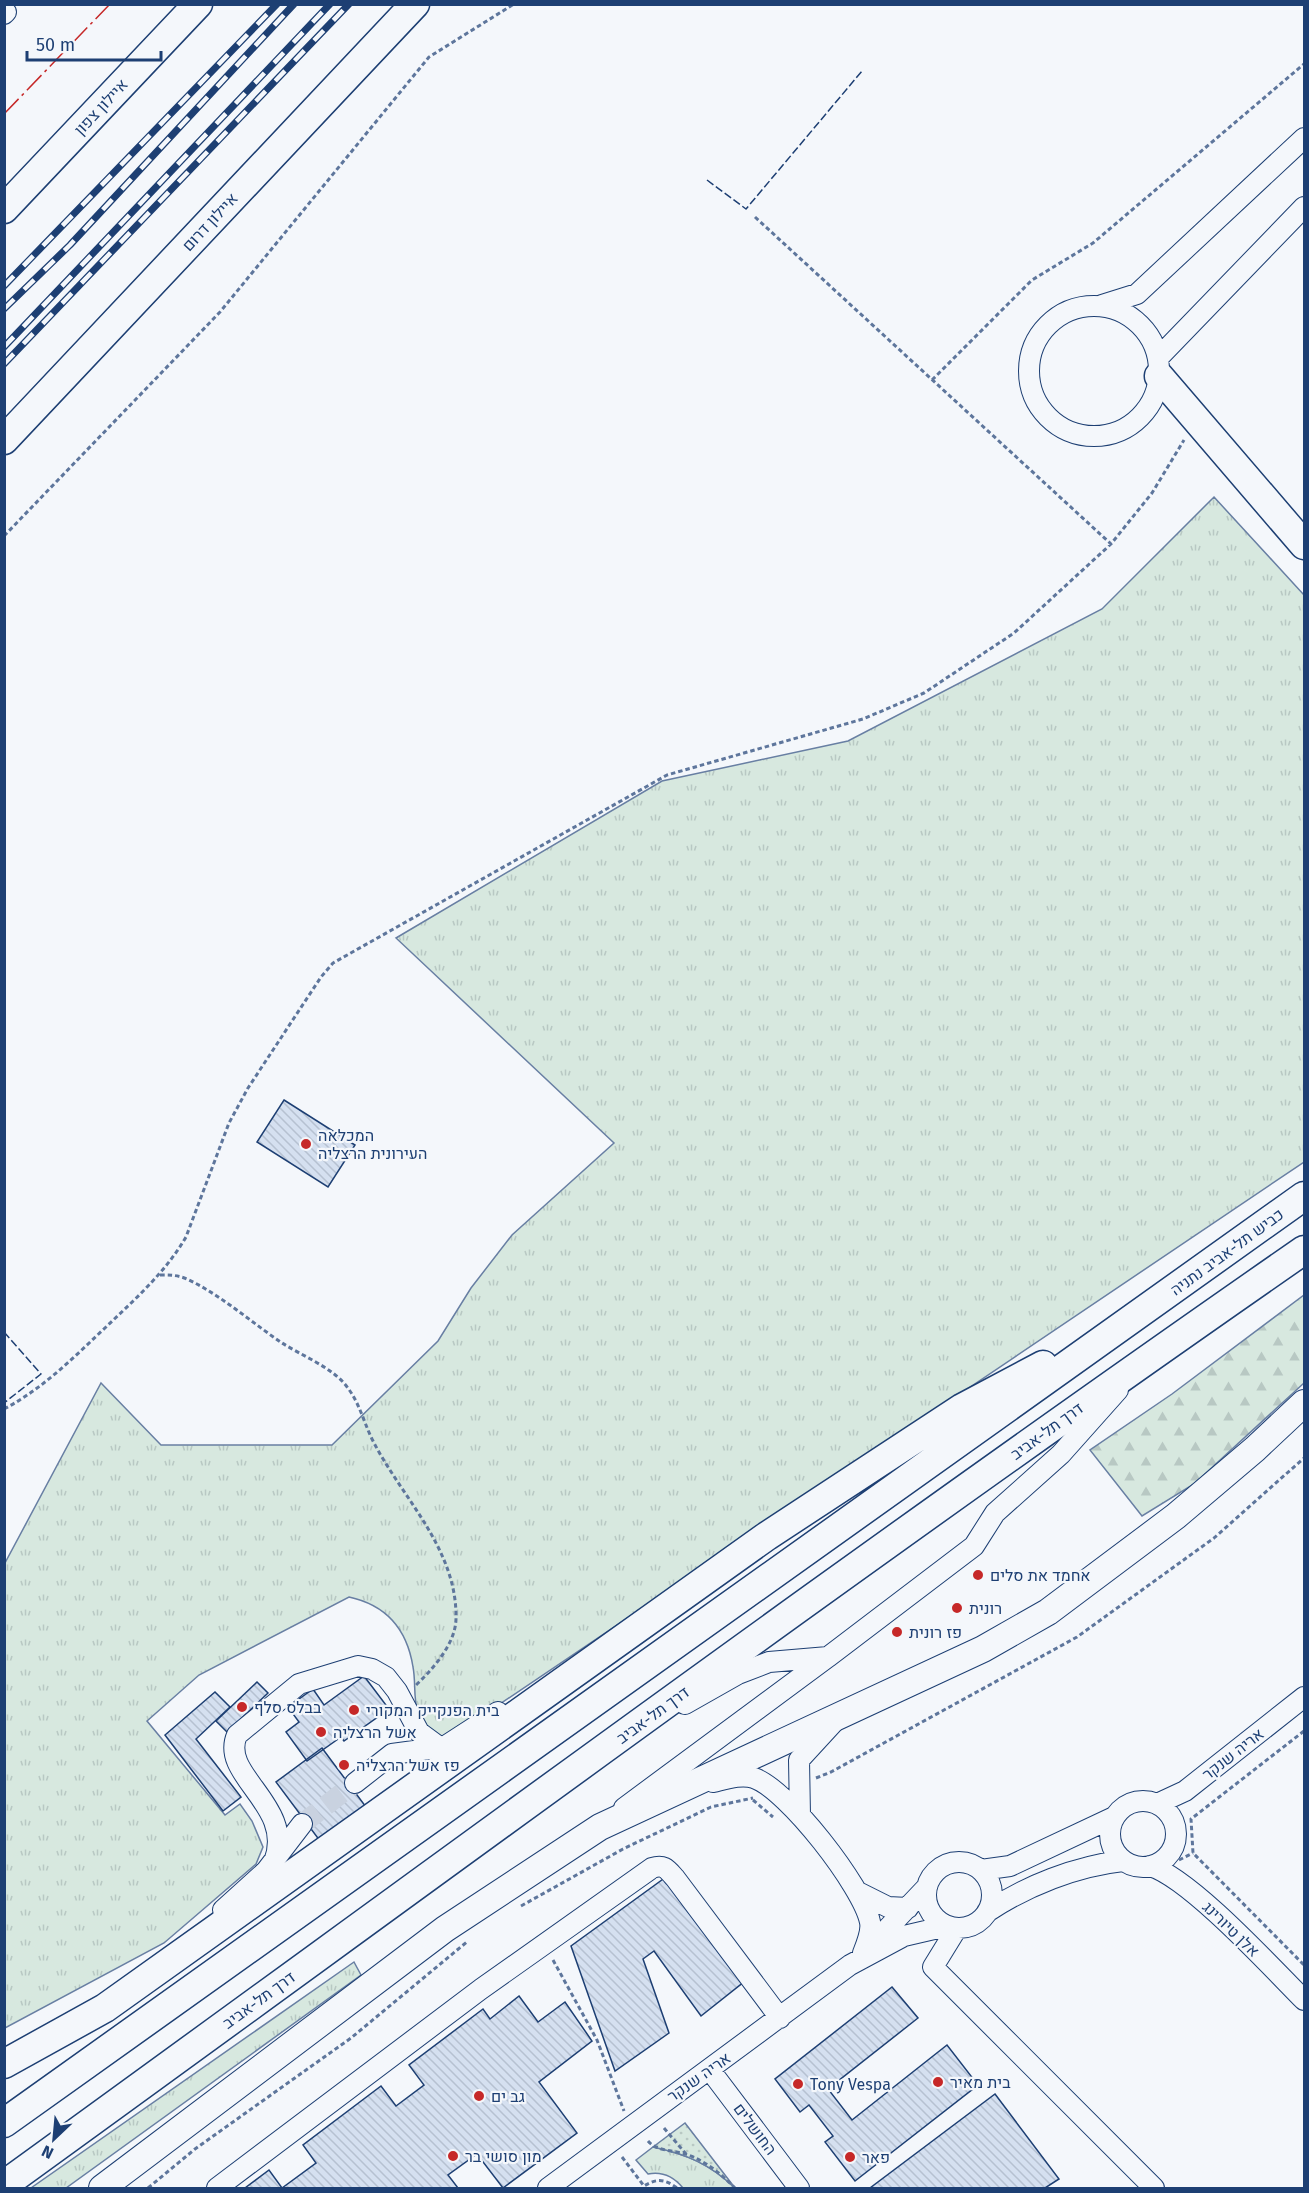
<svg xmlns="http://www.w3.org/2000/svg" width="1309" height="2193" font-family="'Fira Sans',Heebo,sans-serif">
<defs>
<pattern id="grass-tufts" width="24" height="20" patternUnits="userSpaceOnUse" patternTransform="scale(1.5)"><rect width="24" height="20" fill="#d7e8df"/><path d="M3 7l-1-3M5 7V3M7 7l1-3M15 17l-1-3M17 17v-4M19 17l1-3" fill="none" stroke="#b8c8c3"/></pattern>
<pattern id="forest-firs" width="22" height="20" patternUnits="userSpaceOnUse" patternTransform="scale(1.5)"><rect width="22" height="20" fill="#d7e8df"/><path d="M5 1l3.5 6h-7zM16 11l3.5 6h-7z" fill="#b8c8c3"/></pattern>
<pattern id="garden-dots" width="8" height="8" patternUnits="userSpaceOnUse" patternTransform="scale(1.5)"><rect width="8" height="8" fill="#d7e8df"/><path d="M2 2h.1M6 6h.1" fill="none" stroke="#b8c8c3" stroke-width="1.8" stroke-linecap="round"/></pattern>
<pattern id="building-back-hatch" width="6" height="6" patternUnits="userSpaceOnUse" patternTransform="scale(1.5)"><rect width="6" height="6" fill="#d5e0f0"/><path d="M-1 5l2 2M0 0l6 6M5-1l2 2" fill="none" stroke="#b6c1d1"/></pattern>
</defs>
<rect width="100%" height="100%" fill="#f4f7fb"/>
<path fill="url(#grass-tufts)" stroke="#687fa3" stroke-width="1.5" d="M1214,497L1304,595V1162L448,1739L434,1736C429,1730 421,1721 418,1713C413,1698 416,1682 413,1667C407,1629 386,1605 349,1597L199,1675L147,1721L225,1815L240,1804L252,1821L263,1847L256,1864L164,1943L5,2028V1563L101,1383L161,1445H332L438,1341L471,1288L512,1235L614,1143L396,938L662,781L848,741L1102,609Z
M354,1962L361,1975L66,2188H31Z
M653,2147C686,2154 710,2164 735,2188H683C674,2177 663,2171 648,2174L636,2160Z"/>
<path fill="url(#forest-firs)" stroke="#687fa3" stroke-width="1.5" d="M1304,1295V1383L1194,1484L1142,1516L1090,1450L1172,1394Z"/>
<path fill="url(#garden-dots)" stroke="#687fa3" stroke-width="1.5" d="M685,2123L735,2188C710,2164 686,2154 653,2147Z"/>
<path fill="url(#building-back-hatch)" stroke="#1d3f73" stroke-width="1.5" d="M284,1100L355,1145L328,1187L257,1142Z
M364,1676L389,1709L344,1741L341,1737L307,1761L286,1732L299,1722L288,1707L313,1689L324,1705Z
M257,1682L268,1693L227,1732L216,1721Z
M215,1692L230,1707L196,1739L241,1797L223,1811L165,1735Z
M322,1748L369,1811L323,1845L276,1782Z
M666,1877L745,1981L701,2016L654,1951L643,1959L669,2033L615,2071L571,1946Z
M892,1987L918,2018L828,2089L852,2120L947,2045L978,2085L855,2181L825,2142L833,2136L809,2105L800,2112L775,2079Z
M519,1996L538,2022L565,2002L592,2041L539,2082L577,2133L503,2188L477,2154L448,2175L458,2188H245L269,2170L282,2188L316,2163L303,2145L381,2086L396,2106L424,2085L409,2065L483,2009L490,2019Z
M995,2094L1059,2179L1045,2188H870Z"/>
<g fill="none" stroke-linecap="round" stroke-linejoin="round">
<path stroke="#c9d2e0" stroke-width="20" stroke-dasharray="20 10" stroke-linecap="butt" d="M302,1824L355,1783"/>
<defs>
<path id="minor" d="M4,14L6,12
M1102,305L1137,294L1304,138
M1029 371a65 65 0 1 1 130 0a65 65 0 1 1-130 0Z
M1158,358L1304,207
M685,1704L738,1674L769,1662L828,1657L974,1546L995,1513L1061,1454L1118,1390
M713,1782C726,1779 741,1774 754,1778C787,1789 863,1887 870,1922C872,1931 867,1943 863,1953
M355,1783L392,1754L444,1747L498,1712
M1110 1834a33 33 0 1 1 66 0a33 33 0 1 1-66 0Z
M1157,1804L1185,1791L1304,1697
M624,1808L828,1657
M800,1815L799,1760L833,1723
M274,1862C296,1805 219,1776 237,1735L299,1684L358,1666L372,1669L386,1677L397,1691L419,1732L438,1746
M926 1895a33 33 0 1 1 66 0a33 33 0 1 1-66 0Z
M1150,1866C1190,1878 1272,1968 1304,2000
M981,1870L1010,1866L1114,1817
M860,1893L888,1907L908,1908
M223,1910L266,1871L302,1824
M987,1912C1026,1886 1076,1866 1123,1861
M957,1928L933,1967L1154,2188
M868,1949L927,1887
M710,2070L799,2188
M217,2188L481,1989L652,1868C664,1864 667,1869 675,1878L780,2018
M548,2188L850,1965L904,1936L947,1926"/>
<path id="major" d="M102,2188L445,1929L600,1827L983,1649L1048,1612L1176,1516L1255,1449L1304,1403"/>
<path id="highway" d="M4,209L198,4
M1159,376L1304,545
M4,440L415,4
M4,2064L105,2008L767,1536L962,1408L1043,1365
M4,2123L1304,1196
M4,2185C436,1872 866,1554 1304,1250"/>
</defs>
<use href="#minor" stroke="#1d3f73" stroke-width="22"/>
<use href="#major" stroke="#1d3f73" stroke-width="28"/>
<use href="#highway" stroke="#1d3f73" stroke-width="31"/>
<path stroke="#5e769c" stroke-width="3" stroke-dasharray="4.5 3" stroke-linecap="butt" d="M755,217L1111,544
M932,380L1032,280L1093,243L1304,64
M4,536L220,312L429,57L514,4
M160,1275C170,1275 178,1275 187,1279C221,1295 251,1322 282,1343C301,1355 328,1366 343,1382C359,1400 362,1418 372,1439C401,1497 457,1548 456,1618C456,1644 432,1670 414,1687
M4,1409C44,1388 74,1357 106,1327C135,1299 165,1273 186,1237L229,1123L248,1088L321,977L333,963L667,775L863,719L924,693L1014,633L1111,544L1152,493L1184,440
M1304,1731L1191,1819L1193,1853L1304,1965
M816,1778L831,1772L1077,1637L1214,1538L1304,1458
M753,1800L773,1817
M1179,1860L1193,1853
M521,1906L623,1849L711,1807L753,1798
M553,1960L597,2040L624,2111
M664,2128L686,2154
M648,2141C657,2152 675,2150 688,2155C707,2162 721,2174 735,2188
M622,2157L644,2186C657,2178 665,2179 677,2188
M148,2188L195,2149L351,2038L468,1941"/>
<use href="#minor" stroke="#f4f7fb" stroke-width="20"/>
<use href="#major" stroke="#f4f7fb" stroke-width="26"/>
<use href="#highway" stroke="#f4f7fb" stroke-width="28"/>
<defs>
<path id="rail" d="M4,286L277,4
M4,309L70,245L294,4
M4,347L330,4
M4,364L349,4"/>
</defs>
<use href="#rail" stroke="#1d3f73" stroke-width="7"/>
<use href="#rail" stroke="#f4f7fb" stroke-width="4.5" stroke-dasharray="14" stroke-linecap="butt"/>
<path stroke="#1d3f73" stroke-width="1.5" stroke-dasharray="8 3" stroke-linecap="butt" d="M707,180L746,209L862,71
M4,1332L41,1374L4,1403"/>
<path stroke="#c62828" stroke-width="1.5" stroke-dasharray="21 4.5 3 4.5" stroke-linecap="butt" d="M4,114L110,4"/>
</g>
<g fill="#c62828" stroke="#f4f7fb" stroke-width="2">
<circle cx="306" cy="1144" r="6"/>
<circle cx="978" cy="1575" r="6"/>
<circle cx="957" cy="1608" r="6"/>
<circle cx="897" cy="1632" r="6"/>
<circle cx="242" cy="1707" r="6"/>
<circle cx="354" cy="1710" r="6"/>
<circle cx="321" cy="1732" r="6"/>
<circle cx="344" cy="1765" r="6"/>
<circle cx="938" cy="2082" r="6"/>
<circle cx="798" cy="2084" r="6"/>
<circle cx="479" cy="2096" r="6"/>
<circle cx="453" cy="2156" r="6"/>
<circle cx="850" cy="2157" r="6"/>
</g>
<g text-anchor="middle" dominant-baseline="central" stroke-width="4.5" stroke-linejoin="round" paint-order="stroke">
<g font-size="16" fill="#1d3f73" stroke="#f4f7fb">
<text transform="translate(101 107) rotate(-47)">איילון צפון</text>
<text transform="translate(210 222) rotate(-47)">איילון דרום</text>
<text transform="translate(1227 1252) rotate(-36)">כביש תל-אביב נתניה</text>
<text transform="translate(1047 1431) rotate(-36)">דרך תל-אביב</text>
<text transform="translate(653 1715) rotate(-36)">דרך תל-אביב</text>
<text transform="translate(1233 1754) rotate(-38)">אריה שנקר</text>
<text transform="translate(1231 1929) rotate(44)">אלן טיורינג</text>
<text transform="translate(259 2000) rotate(-36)">דרך תל-אביב</text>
<text transform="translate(699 2077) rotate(-35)">אריה שנקר</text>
<text transform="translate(755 2129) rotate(53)">החושלים</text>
</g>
<g font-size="16" fill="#1d3f73" stroke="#f4f7fb" text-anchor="start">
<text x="318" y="1135">המכלאה<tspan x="318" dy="18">העירונית הרצליה</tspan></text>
<text x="990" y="1575">אחמד את סלים</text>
<text x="969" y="1608">רונית</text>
<text x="909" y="1632">פז רונית</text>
<text x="254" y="1707">בבלס סלף</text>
<text x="366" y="1710">בית הפנקייק המקורי</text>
<text x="333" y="1732">אשל הרצליה</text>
<text x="356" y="1765">פז אשל הרצליה</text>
<text x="950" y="2082">בית מאיר</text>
<text x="810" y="2084">Tony Vespa</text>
<text x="491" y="2096">גב ים</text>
<text x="465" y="2156">מון סושי בר</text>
<text x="862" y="2157">פאר</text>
</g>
</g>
<rect width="1309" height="2193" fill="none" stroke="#1d3f73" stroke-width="12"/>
<g transform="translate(54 2139) rotate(206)" stroke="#f4f7fb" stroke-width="4.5" paint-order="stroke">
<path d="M0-4.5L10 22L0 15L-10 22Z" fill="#1d3f73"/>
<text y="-9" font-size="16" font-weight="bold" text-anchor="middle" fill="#1d3f73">N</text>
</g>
<path d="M27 51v9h134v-9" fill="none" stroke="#1d3f73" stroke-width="3"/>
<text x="36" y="51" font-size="18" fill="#1d3f73" stroke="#f4f7fb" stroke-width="4.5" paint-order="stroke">50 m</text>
</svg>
